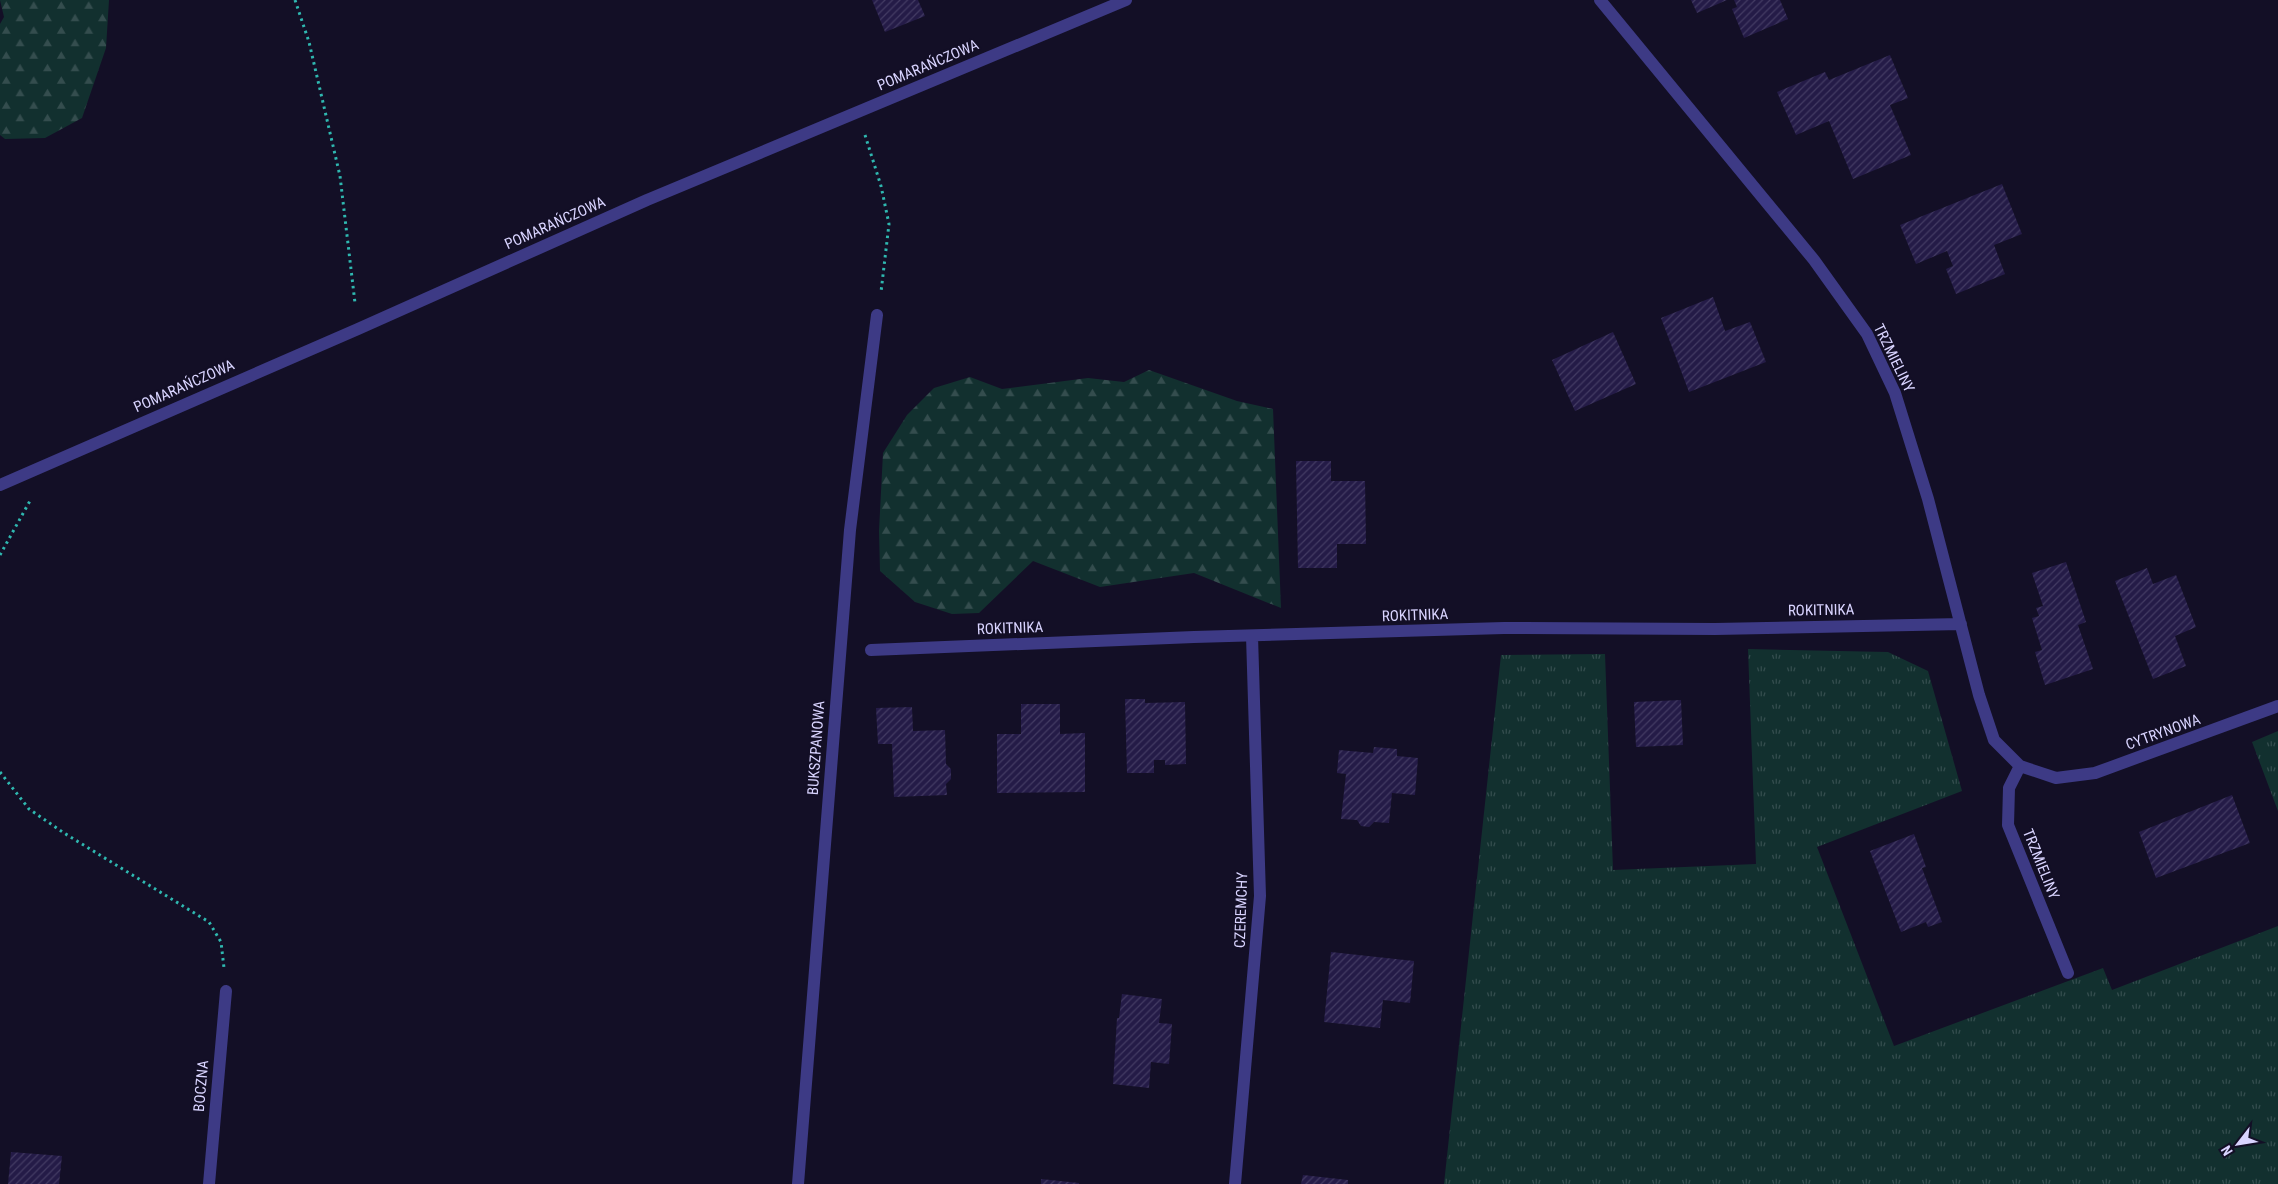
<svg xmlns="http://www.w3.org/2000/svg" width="2278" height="1184" font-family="'Roboto Condensed',sans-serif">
<defs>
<pattern id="grass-tufts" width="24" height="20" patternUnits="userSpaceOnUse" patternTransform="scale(1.25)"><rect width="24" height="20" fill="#12302f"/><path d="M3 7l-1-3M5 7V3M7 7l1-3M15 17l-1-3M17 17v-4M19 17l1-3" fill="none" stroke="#344d4e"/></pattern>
<pattern id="forest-firs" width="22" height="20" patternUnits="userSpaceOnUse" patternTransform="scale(1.25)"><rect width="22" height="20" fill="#12302f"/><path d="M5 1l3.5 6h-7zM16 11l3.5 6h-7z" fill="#344d4e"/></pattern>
<pattern id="building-hatch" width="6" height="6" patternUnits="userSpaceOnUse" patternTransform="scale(1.25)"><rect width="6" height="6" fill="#241b47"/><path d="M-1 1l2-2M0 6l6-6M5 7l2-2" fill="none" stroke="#433b63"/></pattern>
</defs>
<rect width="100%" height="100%" fill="#130f26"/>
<path fill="url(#grass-tufts)" d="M1748,649L1888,652L1928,671L1962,791L1817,847L1894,1046L2103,968L2112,990L2278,926V1184H1444L1501,655L1605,654L1613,870L1756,864Z
M2278,731V811L2252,742Z"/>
<path fill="url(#forest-firs)" d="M0,0H109L106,48L82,118L45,138L5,139L0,135V24L4,17Z
M1149,370L1237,401L1273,409L1281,608L1194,573L1100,587L1033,561L979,613L952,614L915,602L880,571L879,531L883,453L907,415L934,388L970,377L1002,389L1088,378L1124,382Z"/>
<path fill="url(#building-hatch)" d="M872,0H918L925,16L885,32Z
M1691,0H1727L1697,13Z
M1734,0H1780L1788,19L1744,38L1732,9L1737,7Z
M1890,55L1908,98L1890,105L1911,155L1853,179L1829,121L1796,135L1777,92L1825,72L1829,80Z
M2002,184L2022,234L1994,245L2005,274L1956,294L1946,269L1953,266L1947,251L1916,264L1900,225Z
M1713,297L1725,331L1750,322L1766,362L1689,392L1661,318Z
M1613,332L1636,384L1575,411L1552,360Z
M1296,461H1331V481H1365L1366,544H1337V568H1298Z
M2066,562L2086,622L2078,625L2093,669L2045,685L2035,652L2042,650L2032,618L2039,616L2036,608L2043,606L2032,573Z
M2147,568L2153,584L2176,575L2196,627L2175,636L2186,666L2153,679L2115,581Z
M1125,699H1145V703L1185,702L1186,764L1165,765V760H1154V773H1127Z
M1681,700L1683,745L1636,747L1634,702Z
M1021,704H1060V734L1085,733V792L997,793V734H1021Z
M912,707L913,731L945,730L946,764L951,769V779L946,784L947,795L894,797L892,744H878L876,708Z
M1374,747L1397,749V756L1418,758L1415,795L1392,793L1389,823L1374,822L1369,827L1361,826L1357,820L1341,819L1346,774L1337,773L1339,750L1373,753Z
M2232,795L2250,843L2156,878L2139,832Z
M1914,834L1926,867L1922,868L1942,922L1928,927L1926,922L1901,932L1870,851Z
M1331,952L1414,961L1410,1003L1383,1000L1380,1028L1324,1022Z
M1122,994L1162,999L1159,1023L1172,1024L1169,1064L1151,1062L1149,1088L1113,1084L1117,1018H1119Z
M11,1152L62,1156L59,1184H8Z
M1303,1175L1348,1180V1184H1301Z
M1041,1179L1079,1183V1184H1041Z"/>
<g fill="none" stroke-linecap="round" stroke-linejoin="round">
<path stroke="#2fb8b0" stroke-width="3" stroke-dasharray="2.5 4" stroke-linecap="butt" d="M295,0L309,42L340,176L355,303
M865,135L881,186L889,224L881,292
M0,555L31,499
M0,772L29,809L64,833L209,922L221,942L224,968"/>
<path stroke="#3d3a85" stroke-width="12" d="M798,1184L850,530L877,315"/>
<path stroke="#3d3a85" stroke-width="12" d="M1600,0L1814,260L1867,334L1895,393L1928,499L1979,695L1994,740L2020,766L2056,778L2095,773L2278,706
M0,485L358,329L647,200L1126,0
M871,650L1194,637L1504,628L1715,629L1961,624
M2020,766L2009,788L2008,825L2068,973
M209,1184L226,991
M1235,1184L1260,896L1252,636"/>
</g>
<g text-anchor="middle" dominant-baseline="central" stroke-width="4" stroke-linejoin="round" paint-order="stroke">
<g font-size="15" fill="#d9d4ff" stroke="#130f26">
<text transform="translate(928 65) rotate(-23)">POMARAŃCZOWA</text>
<text transform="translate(555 223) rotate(-24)">POMARAŃCZOWA</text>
<text transform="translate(1894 358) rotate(64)">TRZMIELINY</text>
<text transform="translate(184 386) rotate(-24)">POMARAŃCZOWA</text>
<text transform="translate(1821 610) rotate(-1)">ROKITNIKA</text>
<text transform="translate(1415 615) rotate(-2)">ROKITNIKA</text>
<text transform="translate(1010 628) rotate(-2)">ROKITNIKA</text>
<text transform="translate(2163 732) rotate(-20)">CYTRYNOWA</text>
<text transform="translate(816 748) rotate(-86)">BUKSZPANOWA</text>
<text transform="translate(2041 864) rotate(68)">TRZMIELINY</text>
<text transform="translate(1241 910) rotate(-88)">CZEREMCHY</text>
<text transform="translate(201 1086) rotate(-85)">BOCZNA</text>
</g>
</g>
<g transform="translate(2238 1144) rotate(239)" stroke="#130f26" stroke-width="4" paint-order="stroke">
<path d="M0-4L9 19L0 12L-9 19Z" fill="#d9d4ff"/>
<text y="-8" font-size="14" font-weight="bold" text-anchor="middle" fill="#d9d4ff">N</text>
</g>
</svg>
